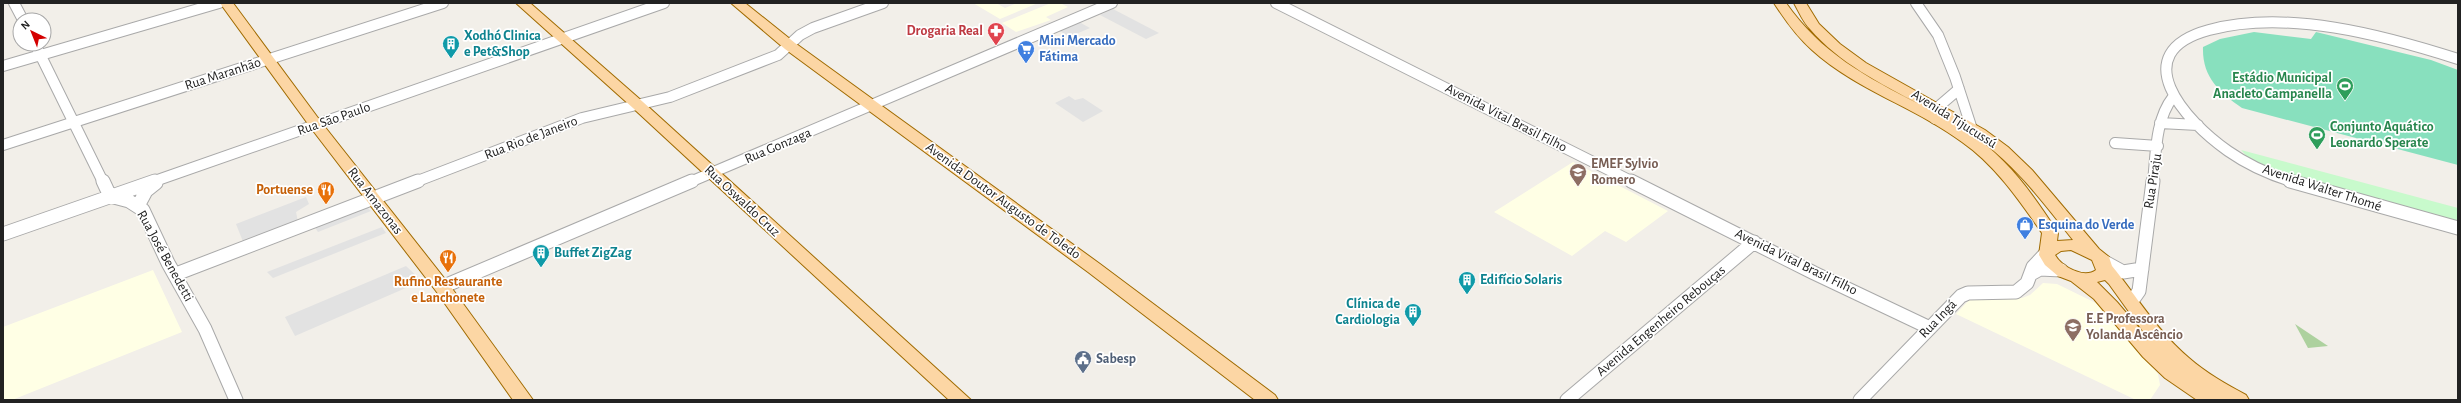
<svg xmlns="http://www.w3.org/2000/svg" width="2461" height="403" font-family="'Alegreya Sans',sans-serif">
<rect width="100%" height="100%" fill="#f2efe9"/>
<path fill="#ffffe5" d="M973,3H996L1005,8L1017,3H1038L1000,19Z
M1051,3H1060L1068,7L1046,17L1051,20L1016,32L1002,23Z
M1573,162L1668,211L1626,242L1605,231L1572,256L1494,212Z
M153,270L182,332L12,400H3V327Z
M2043,283L2057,284L2102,306L2158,374L2160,385L2150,400H2136L1956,314L1970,299L2022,298L2030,295Z"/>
<path fill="#add19e" d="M2295,324L2328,346L2308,348Z"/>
<path fill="#c8facc" d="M2241,150L2458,208V225L2277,174L2251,161Z"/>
<path fill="#88e0be" d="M2254,32L2311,39L2316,32L2431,60L2458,70V165L2242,108C2219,92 2202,77 2203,47L2220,39Z"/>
<path fill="#e2e2e2" d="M1113,9L1159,33L1146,39L1100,15Z
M1079,22L1090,28L1069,37L1060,31Z
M1069,96L1075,100L1083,98L1103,111L1083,122L1055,103Z
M306,197L309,204L296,212L298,222L244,244L236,224Z
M366,206L371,211L318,232L314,226Z
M382,227L386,233L273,278L267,272Z
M406,266L422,281L295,336L285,317Z"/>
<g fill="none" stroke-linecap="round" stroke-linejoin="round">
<defs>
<path id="minor-far1" d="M14,3L23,20
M1276,3L1633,182
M1916,3L1938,35L1955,77L1971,126L1969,136
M35,44L103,182
M3,66L219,3
M1935,119L1938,107L1959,89
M2160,123L2198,125
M2115,143L2158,146
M3,145L443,3
M152,182L664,3
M415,182L582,118L670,97L778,55L800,35L813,28L883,3
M690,182L1112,3
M2153,182C2156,154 2155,120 2173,97
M2294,182C2270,175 2248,165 2228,151C2185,121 2124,53 2209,30C2287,9 2383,35 2458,59"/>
<path id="minor" d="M103,181L110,196L129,201L143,210L168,263L205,329L236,400
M1631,181L1814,273L1930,328
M2290,181L2458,228
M138,206L146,191L156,183
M3,234L155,181
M2103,261L2123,272L2142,269
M176,274L418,181
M2031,274L2040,269L2061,270
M442,287L692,181
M2132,301L2139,291L2153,181
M1567,400L1754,242
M1860,400L1961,296L1968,293L2016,292L2027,283L2033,267L2048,251"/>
<path id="major" d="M220,3H233L321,122L448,283L533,400H513L436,291L311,128Z
M516,3H530L643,102L971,400H949L633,108Z
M731,3H745L795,43L1100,264L1275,395L1278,400H1255L1088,272L785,49Z
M1774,3H1786C1821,53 1866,77 1919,104C1880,83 1839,63 1810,29C1803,22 1799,12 1794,3H1806L1819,24L1840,44L1866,63L1985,130L2008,147L2032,170L2099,249L2109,257L2112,266C2137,297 2158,332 2189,358C2206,373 2226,384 2246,395L2249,400H2197L2165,378L2143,357L2094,299L2071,281L2058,276L2045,265L2039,255L2042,233C2019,200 1995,165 1962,142C1915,107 1856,90 1812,50C1796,36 1785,20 1774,3ZM1967,132C2012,159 2041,200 2073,240L2057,241L2058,233C2034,196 2006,155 1967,132ZM2071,250L2092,260L2096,270C2084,279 2062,267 2055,255L2061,251ZM2105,280L2109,284L2150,341L2117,302L2097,282Z"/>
</defs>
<use href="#minor-far1" stroke="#a9a9a9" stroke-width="12"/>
<use href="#minor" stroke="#a9a9a9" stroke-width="15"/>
<use href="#major" stroke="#a06b00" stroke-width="2"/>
<use href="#minor-far1" stroke="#fff" stroke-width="10"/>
<use href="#minor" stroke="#fff" stroke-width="13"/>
<use href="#major" fill="#fcd6a4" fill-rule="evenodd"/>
</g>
<defs>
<symbol id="pharmacy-pin" viewBox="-11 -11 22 30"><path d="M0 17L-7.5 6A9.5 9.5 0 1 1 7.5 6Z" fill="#e0444e" stroke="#fff"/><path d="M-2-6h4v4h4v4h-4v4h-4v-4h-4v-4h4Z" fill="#fff"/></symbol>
<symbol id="building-pin" viewBox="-11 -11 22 30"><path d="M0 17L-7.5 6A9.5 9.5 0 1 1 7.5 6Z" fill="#0f9aa8" stroke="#fff"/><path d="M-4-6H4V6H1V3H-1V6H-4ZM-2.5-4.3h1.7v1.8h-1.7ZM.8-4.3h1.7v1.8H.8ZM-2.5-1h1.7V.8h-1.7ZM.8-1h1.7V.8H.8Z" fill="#fff"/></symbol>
<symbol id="supermarket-pin" viewBox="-11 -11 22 30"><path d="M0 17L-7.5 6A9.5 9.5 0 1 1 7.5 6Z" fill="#3f7fe0" stroke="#fff"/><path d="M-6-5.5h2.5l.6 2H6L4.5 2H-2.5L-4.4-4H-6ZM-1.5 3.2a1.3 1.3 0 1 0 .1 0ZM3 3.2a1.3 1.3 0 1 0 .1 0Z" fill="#fff"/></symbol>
<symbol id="stadium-pin" viewBox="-11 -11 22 30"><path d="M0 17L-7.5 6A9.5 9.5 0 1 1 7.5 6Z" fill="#2e9e5b" stroke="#fff"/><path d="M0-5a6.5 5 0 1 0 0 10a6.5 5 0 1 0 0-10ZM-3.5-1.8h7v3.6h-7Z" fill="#fff"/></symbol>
<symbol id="school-pin" viewBox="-11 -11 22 30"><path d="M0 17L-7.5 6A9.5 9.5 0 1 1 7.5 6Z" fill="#8d6e63" stroke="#fff"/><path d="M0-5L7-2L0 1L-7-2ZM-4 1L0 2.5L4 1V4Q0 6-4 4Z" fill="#fff"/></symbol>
<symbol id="restaurant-pin" viewBox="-11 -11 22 30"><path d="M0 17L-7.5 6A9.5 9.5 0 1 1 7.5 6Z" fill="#e8710a" stroke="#fff"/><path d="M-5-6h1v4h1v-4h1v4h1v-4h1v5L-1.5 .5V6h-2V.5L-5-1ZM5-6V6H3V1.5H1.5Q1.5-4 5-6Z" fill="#fff"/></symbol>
<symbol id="shop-pin" viewBox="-11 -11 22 30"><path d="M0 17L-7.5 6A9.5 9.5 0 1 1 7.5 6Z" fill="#3f7fe0" stroke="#fff"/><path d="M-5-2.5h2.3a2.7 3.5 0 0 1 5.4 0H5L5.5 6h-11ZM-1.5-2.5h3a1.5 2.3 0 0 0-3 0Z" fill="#fff"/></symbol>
<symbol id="civic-pin" viewBox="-11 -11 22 30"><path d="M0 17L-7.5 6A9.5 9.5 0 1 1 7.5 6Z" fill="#5c6f8a" stroke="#fff"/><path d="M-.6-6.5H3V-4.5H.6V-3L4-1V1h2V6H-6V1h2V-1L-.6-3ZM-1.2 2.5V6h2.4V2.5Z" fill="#fff"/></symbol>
</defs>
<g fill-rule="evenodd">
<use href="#pharmacy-pin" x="986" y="21" width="20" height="27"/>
<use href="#building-pin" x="441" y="34" width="20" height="27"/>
<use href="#supermarket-pin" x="1016" y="39" width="20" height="27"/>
<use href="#stadium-pin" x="2335" y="76" width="20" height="27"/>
<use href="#stadium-pin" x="2307" y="125" width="20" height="27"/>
<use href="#school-pin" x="1568" y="162" width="20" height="27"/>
<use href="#restaurant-pin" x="316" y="180" width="20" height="27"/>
<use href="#shop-pin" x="2015" y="215" width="20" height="27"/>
<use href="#building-pin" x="531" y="243" width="20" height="27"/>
<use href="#restaurant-pin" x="438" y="248" width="20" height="27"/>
<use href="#building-pin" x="1457" y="270" width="20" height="27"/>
<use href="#building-pin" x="1403" y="302" width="20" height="27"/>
<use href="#school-pin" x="2063" y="317" width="20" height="27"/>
<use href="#civic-pin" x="1073" y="349" width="20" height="27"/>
</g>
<g text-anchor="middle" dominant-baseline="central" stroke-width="3.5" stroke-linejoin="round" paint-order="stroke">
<g font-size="14" font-weight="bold" fill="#be3a42" stroke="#fff" text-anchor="end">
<text x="983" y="31">Drogaria Real</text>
</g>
<g font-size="14" font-weight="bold" fill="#0d838f" stroke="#fff" text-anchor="start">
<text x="464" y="36">Xodhó Clinica<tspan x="464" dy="16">e Pet&amp;Shop</tspan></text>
<text x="554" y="253">Buffet ZigZag</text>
<text x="1480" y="280">Edifício Solaris</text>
<text x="1400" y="304" text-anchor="end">Clínica de<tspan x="1400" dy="16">Cardiologia</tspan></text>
</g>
<g font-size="14" font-weight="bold" fill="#366cbe" stroke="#fff" text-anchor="start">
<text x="1039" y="41">Mini Mercado<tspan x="1039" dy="16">Fátima</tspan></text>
<text x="2038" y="225">Esquina do Verde</text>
</g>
<g font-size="14" fill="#222" stroke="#fff">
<text transform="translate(223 74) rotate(-18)">Rua Maranhão</text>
<text transform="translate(1506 118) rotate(27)">Avenida Vital Brasil Filho</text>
<text transform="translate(334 119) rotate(-19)">Rua São Paulo</text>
<text transform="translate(1954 119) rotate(32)">Avenida Tijucussú</text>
<text transform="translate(531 138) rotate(-21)">Rua Rio de Janeiro</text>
<text transform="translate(778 146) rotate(-23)">Rua Gonzaga</text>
<text transform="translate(2153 181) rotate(-81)">Rua Piraju</text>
<text transform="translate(2322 188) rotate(18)">Avenida Walter Thomé</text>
<text transform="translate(375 201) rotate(52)">Rua Amazonas</text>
<text transform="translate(742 201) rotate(43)">Rua Oswaldo Cruz</text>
<text transform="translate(1003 201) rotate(36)">Avenida Doutor Augusto de Toledo</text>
<text transform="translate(165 256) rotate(61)">Rua José Benedetti</text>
<text transform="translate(1796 262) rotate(26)">Avenida Vital Brasil Filho</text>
<text transform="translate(1938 319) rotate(-46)">Rua Ingá</text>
<text transform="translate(1661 321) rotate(-40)">Avenida Engenheiro Rebouças</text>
</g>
<g font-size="14" font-weight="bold" fill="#27864d" stroke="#fff" text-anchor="end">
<text x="2332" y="78">Estádio Municipal<tspan x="2332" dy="16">Anacleto Campanella</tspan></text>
<text x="2330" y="127" text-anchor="start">Conjunto Aquático<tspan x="2330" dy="16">Leonardo Sperate</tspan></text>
</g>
<g font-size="14" font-weight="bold" fill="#785e54" stroke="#fff" text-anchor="start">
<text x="1591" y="164">EMEF Sylvio<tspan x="1591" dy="16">Romero</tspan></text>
<text x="2086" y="319">E.E Professora<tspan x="2086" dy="16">Yolanda Ascêncio</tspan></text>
</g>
<g font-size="14" font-weight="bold" fill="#c56008" stroke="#fff" text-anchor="end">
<text x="313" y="190">Portuense</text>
<text x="448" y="282" text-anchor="middle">Rufino Restaurante<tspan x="448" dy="16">e Lanchonete</tspan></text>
</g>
<g font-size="14" font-weight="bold" fill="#4e5e75" stroke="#fff" text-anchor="start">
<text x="1096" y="359">Sabesp</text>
</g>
</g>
<rect width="2461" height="403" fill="none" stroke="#222222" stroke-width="8"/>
<g transform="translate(32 32) rotate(317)"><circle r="19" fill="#ffffff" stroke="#a7a7a7"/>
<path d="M0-3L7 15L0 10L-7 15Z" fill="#d40000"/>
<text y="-6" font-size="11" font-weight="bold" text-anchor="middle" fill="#222222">N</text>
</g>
</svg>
